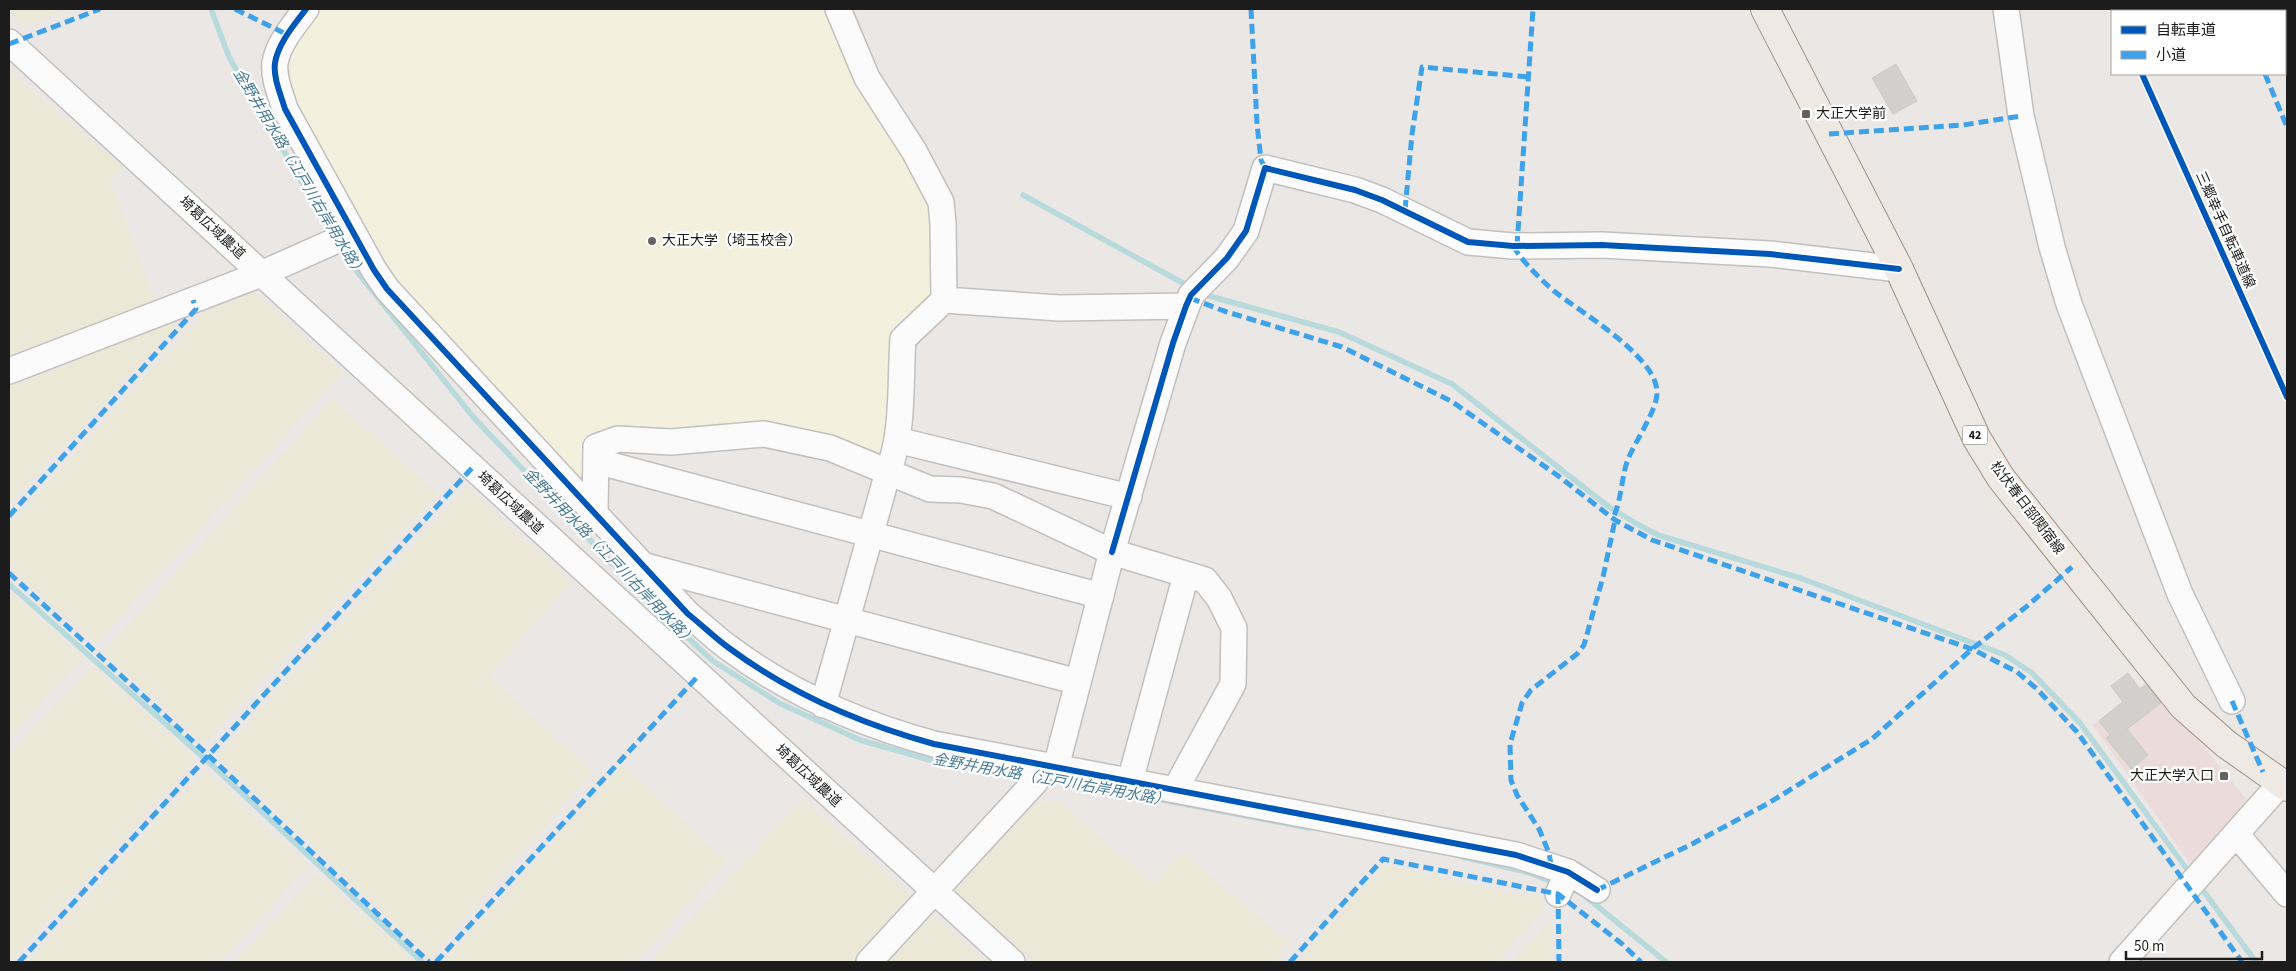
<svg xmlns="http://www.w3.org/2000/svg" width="2296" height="971" font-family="'Source Sans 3','Noto Sans JP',sans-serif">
<rect width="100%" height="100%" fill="#eae7e4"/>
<path fill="#ecdbdb" d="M2149,680L2246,799L2245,811L2193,868L2093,725Z"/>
<path fill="#f4f0de" d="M320,9H825L841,46L928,200L932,220L934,303L898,336L885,461L834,442L616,433L588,473L577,475L400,286L383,261L299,107L290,85L291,52L298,37Z"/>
<path fill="#ebe8d7" d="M9,9H70L24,26L9,12Z
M9,72L126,168L110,179L156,303L9,358Z
M253,291L343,372L96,644L9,566V526L207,309Z
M185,316L9,504V383Z
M333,398L438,494L204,743L104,652Z
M467,487L571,582L489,676L593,772L431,957L218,756Z
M9,591L83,658L9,738Z
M92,665L196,759L9,962V754Z
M623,766L727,861L636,962H444Z
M205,770L308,866L220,962H28Z
M802,799L914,899L856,962H651Z
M1058,800L1154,884L1183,852L1290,943L1272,962H1034L953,889L1031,805Z
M1385,866L1541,899L1544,910L1496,962H1298Z
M317,874L416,962H235Z
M925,910L987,962H876Z
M1552,920V962H1512Z"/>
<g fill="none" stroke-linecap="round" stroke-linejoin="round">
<path stroke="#b8dadc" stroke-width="5.5" d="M211,9L229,57L333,235
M1023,195L1190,287
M339,245L351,264L474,418L651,604L713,661L779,703L860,740L954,767L1031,776
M1202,294L1339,332L1452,384L1609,507L1637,524L1658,535L1800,578L2005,655L2032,673L2080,723L2192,876
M9,584L214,767L422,962
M1043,778L1076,784
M1100,788L1309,828
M1463,857L1530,873L1557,884
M2199,885L2256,962
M1586,897L1666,962"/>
</g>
<path fill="#d2cfcd" stroke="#cdc9c6" d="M1896,64L1917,101L1893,114L1872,78Z
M2128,673L2140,689L2146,685L2161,703L2127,729L2148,755L2131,769L2106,738L2110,735L2099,721L2123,702L2111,686Z"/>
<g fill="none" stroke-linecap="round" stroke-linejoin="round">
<defs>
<path id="minor" d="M306,9C295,24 278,43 275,63C273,78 281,95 285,109L374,270L387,289L688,614C702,625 715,638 729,648C791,694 861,724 934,744L1516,855L1568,872L1597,890
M838,9L867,78L914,151L941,202L943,224L944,300L1059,308L1186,306
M2006,9L2021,116L2052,247L2069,304L2180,594L2232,701
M9,42L1012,962
M9,371L261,274L353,233
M897,440L1129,497
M596,461L1101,596
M595,514L596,447L618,439L671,442L764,434L830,448L888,472C904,433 900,381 903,339L944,300
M642,565L1078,682
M823,705L888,472L930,489L961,490L993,496L1112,552L1205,580L1219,598L1234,628L1233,684L1175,790
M1056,767L1112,552L1173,343L1191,295L1227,258L1246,231L1265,168L1355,190L1382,200L1468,242L1513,246L1602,245L1770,254L1899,269
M1130,781L1186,575
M2237,835L2287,894
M1558,894L1568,872
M869,962L1035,782L1039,764
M2122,962L2281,783"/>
<path id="major" d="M1765,9L1899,269L1977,439L2001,478L2183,706L2226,744L2287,787"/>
</defs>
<use href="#minor" stroke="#c1c0bf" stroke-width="28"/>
<use href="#major" stroke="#9f9182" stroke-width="30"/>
<use href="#minor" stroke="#fcfbfb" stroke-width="25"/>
<use href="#major" stroke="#efe9e3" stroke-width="28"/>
<path stroke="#3da2ea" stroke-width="5" stroke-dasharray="10 5" stroke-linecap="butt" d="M235,9L288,35
M1251,9L1257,124L1261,160L1265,168
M2205,9L2207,11
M2241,9L2242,11
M9,44L100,9
M2265,74L2287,127
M1829,134L1963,125L2021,116
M1405,210L1412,134L1422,67L1528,77
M1513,246C1524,263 1539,278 1554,291C1580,312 1658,357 1657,393C1657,410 1635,442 1628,459C1621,478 1622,499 1613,518
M1517,246L1533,9
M1190,298L1224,311L1342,347L1451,401L1557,475L1615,520L1652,540L1972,649L2017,672L2037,689L2077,732L2242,962
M9,516L196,309L193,300
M9,573L208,755L429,962
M2232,701L2263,772
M1551,865L1549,853L1539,829L1517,795L1511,780L1510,744L1522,703L1531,690L1577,654L1584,645L1603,577L1615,520
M1597,890L1692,844L1767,804L1872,739L1972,649L2026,607L2072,567
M1558,894L1559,962
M19,962L472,468
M436,962L698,676
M1290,962L1383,859L1558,894L1621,943L1641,962"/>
<defs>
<path id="cycleway" d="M306,9C295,24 278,43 275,63C273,78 281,95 285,109L374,270L387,289L688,614C702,625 715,638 729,648C791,694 861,724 934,744L1516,855L1568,872L1597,890
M2142,74L2287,397
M1112,552L1173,343L1186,306L1191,295L1227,258L1246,231L1265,168L1355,190L1382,200L1468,242L1513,246L1602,245L1770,254L1899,269"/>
</defs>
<use href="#cycleway" stroke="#fff" stroke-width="9"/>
<use href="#cycleway" stroke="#0057b8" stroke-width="6"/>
</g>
<g fill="#646362" stroke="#fff" stroke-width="2">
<rect x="1801" y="109" width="10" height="10" rx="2.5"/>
<circle cx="652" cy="241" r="5"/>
<rect x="2219" y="771" width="10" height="10" rx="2.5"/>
</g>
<g text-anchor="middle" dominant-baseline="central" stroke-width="4.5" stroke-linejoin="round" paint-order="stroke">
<rect fill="#fff" stroke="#606060" stroke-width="1" x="1962.5" y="425.5" width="25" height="19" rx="4"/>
<g font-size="12" font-weight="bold" fill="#1c1c1c">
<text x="1975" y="435">42</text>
</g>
<g font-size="14" fill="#1c1c1c" stroke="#fff" text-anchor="start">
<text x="1816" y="114">大正大学前</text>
<text x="662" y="241">大正大学（埼玉校舎）</text>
<text x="2214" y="776" text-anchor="end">大正大学入口</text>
</g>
<g font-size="14" fill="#1c1c1c" stroke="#fff">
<text transform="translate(212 228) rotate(43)">埼葛広域農道</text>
<text transform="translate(2225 230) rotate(66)">三郷幸手自転車道線</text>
<text transform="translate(510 503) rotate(43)">埼葛広域農道</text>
<text transform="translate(2027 508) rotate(53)">松伏春日部関宿線</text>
<text transform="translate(808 776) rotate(43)">埼葛広域農道</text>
</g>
<g font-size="15" font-style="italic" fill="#477b97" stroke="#fff">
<text transform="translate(299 173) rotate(59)">金野井用水路（江戸川右岸用水路）</text>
<text transform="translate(609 557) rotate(46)">金野井用水路（江戸川右岸用水路）</text>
<text transform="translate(1051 780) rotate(10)">金野井用水路（江戸川右岸用水路）</text>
</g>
</g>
<rect width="2296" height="971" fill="none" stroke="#1c1c1c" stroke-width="20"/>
<rect x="2111" y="10" width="175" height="65" fill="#ffffff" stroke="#a4a4a4"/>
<rect x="2121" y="26" width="25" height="8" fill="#0057b8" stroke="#a4a4a4"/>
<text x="2156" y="35" font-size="15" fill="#1c1c1c">自転車道</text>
<rect x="2121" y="51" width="25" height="8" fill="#3da2ea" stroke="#a4a4a4"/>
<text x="2156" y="60" font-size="15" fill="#1c1c1c">小道</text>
<path d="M2126 951v8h136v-8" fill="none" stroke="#1c1c1c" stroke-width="2.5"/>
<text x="2134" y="951" font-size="15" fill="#1c1c1c" stroke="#ffffff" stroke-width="4" paint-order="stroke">50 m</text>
</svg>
